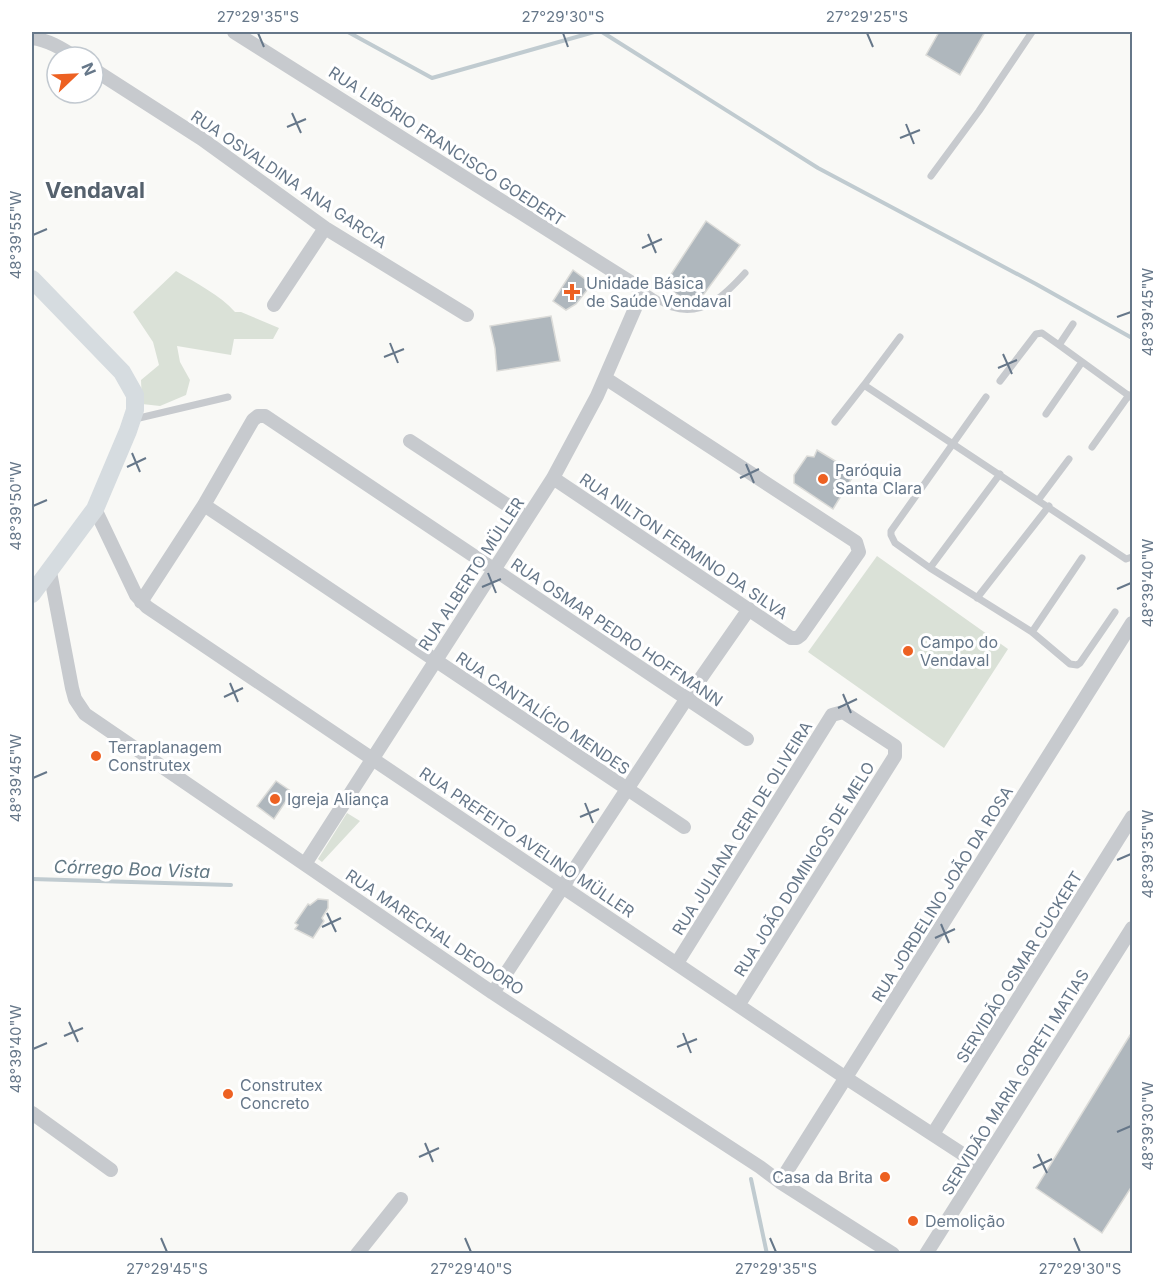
<svg xmlns="http://www.w3.org/2000/svg" width="1164" height="1285" font-family="Inter,sans-serif">
<rect width="100%" height="100%" fill="#f9f9f6"/>
<path fill="#dae1d7" d="M176,271C196,283 220,295 235,312H241L279,328L273,339H234L231,355L177,346L180,362L190,380L186,395L160,406L142,404L141,380L159,365L153,342L133,312Z
M877,556L1008,649L944,748L808,652Z
M347,813L360,821L322,862L318,859Z"/>
<g fill="none" stroke-linecap="round" stroke-linejoin="round">
<path stroke="#c0cbd0" stroke-width="4" d="M348,32L432,78L594,32
M602,32L818,168L1036,284L1132,338
M32,879L231,885
M751,1179L767,1254"/>
</g>
<path fill="#afb7bd" stroke="#dbdbd8" stroke-width="1.5" d="M939,32H985L960,75L926,55Z
M706,221L740,245L698,302L689,303L664,285Z
M573,270L589,282L585,287L588,289L576,304L566,310L553,301Z
M551,316L560,361L497,371L495,348L490,326Z
M817,450L855,473L833,509L794,483V475L807,456L814,457Z
M276,781L292,792L274,819L257,806Z
M318,899L328,900V908L322,918L324,921L313,938L295,929L298,925L295,923L308,904L310,905Z
M1132,1032V1186L1102,1233L1036,1188Z"/>
<g fill="none" stroke-linecap="round" stroke-linejoin="round">
<path stroke="#c7cace" stroke-width="7" d="M931,176L979,111L1032,32
M643,290C652,296 662,303 672,307C704,317 726,294 745,273
M1073,324L1059,345L1132,398
M1000,381L1036,334L1042,333L1059,345
M864,385L900,337
M986,397L891,531V535L895,543L930,568L1032,632L1070,664L1077,665L1080,663L1115,612
M1046,414L1082,362
M135,419L228,397
M835,422L864,385L1126,559L1132,557
M1092,447L1129,395
M1039,499L1069,459
M930,568L1000,474
M977,598L1049,506
M1032,632L1082,558"/>
<path stroke="#c7cace" stroke-width="14" d="M234,32L643,290L597,396L553,478L305,864
M32,38C48,40 61,48 75,57
M93,69L202,139L325,228L467,315
M274,305L325,228
M410,441L527,518
M553,478L791,638H797L801,635L859,552L856,542L605,378
M204,505L684,827
M95,509L136,595L147,607L846,1078L981,1166
M50,572L72,688L75,699L85,714L493,993L760,1167L780,1182L893,1254
M141,602L204,505L253,420L258,416H265L747,739
M677,963L832,715L843,712L895,746V756L739,1004
M493,993L687,698L749,609
M32,1113L111,1170
M933,1134L1132,817
M780,1182L1132,623
M357,1254L401,1199
M926,1254L1132,928"/>
<path stroke="#d6dce0" stroke-width="18" d="M32,279L122,372L135,395V410L128,431L95,509L32,594"/>
</g>
<path fill="none" stroke="#667789" stroke-width="2" d="M258,33L264,47M563,33L568,47M867,33L873,47M292,113L301,133M906,124L914,144M287,127L306,119M900,138L920,130M648,234L656,253M33,235L47,229M642,248L662,239M1117,317L1131,312M390,343L398,363M1003,354L1012,374M384,357L404,349M998,368L1017,360M132,453L140,472M746,464L754,483M127,467L146,458M740,478L759,469M33,506L47,500M488,573L496,593M482,587L501,579M1117,589L1131,583M230,683L238,702M843,694L851,713M224,697L243,688M838,708L857,699M33,778L47,772M585,803L593,823M580,817L599,809M1117,860L1131,854M327,913L336,932M941,924L949,943M322,927L341,918M935,938L955,929M69,1022L78,1042M683,1033L691,1053M64,1036L83,1028M677,1047L697,1039M33,1049L47,1043M1117,1132L1131,1126M425,1143L433,1162M1038,1154L1047,1173M419,1157L439,1148M1033,1168L1052,1159M161,1238L167,1252M465,1238L471,1252M770,1238L776,1252M1074,1238L1080,1252"/>
<g fill="#ed6122" stroke="#fff" stroke-width="2">
<path d="M569 283h6v6h6v6h-6v6h-6v-6h-6v-6h6z"/>
<circle cx="823" cy="479" r="6"/>
<circle cx="908" cy="651" r="6"/>
<circle cx="96" cy="756" r="6"/>
<circle cx="275" cy="799" r="6"/>
<circle cx="228" cy="1094" r="6"/>
<circle cx="885" cy="1177" r="6"/>
<circle cx="913" cy="1221" r="6"/>
</g>
<g text-anchor="middle" dominant-baseline="central" stroke-width="6" stroke-linejoin="round" paint-order="stroke">
<g font-size="16" fill="#667789" stroke="#fff">
<text transform="translate(447 146) rotate(33)">RUA LIBÓRIO FRANCISCO GOEDERT</text>
<text transform="translate(289 179) rotate(34)">RUA OSVALDINA ANA GARCIA</text>
<text transform="translate(684 546) rotate(34)">RUA NILTON FERMINO DA SILVA</text>
<text transform="translate(471 574) rotate(-57)">RUA ALBERTO MÜLLER</text>
<text transform="translate(617 632) rotate(34)">RUA OSMAR PEDRO HOFFMANN</text>
<text transform="translate(543 713) rotate(34)">RUA CANTALÍCIO MENDES</text>
<text transform="translate(742 828) rotate(-58)">RUA JULIANA CERI DE OLIVEIRA</text>
<text transform="translate(527 842) rotate(34)">RUA PREFEITO AVELINO MÜLLER</text>
<text transform="translate(804 869) rotate(-58)">RUA JOÃO DOMINGOS DE MELO</text>
<text transform="translate(942 894) rotate(-58)">RUA JORDELINO JOÃO DA ROSA</text>
<text transform="translate(435 932) rotate(34)">RUA MARECHAL DEODORO</text>
<text transform="translate(1019 967) rotate(-58)">SERVIDÃO OSMAR CUCKERT</text>
<text transform="translate(1015 1082) rotate(-58)">SERVIDÃO MARIA GORETI MATIAS</text>
</g>
<g font-size="16" fill="#667789" stroke="#fff" text-anchor="start">
<text x="586" y="283">Unidade Básica<tspan x="586" dy="18">de Saúde Vendaval</tspan></text>
<text x="835" y="470">Paróquia<tspan x="835" dy="18">Santa Clara</tspan></text>
<text x="920" y="642">Campo do<tspan x="920" dy="18">Vendaval</tspan></text>
<text x="108" y="747">Terraplanagem<tspan x="108" dy="18">Construtex</tspan></text>
<text x="287" y="799">Igreja Aliança</text>
<text x="240" y="1085">Construtex<tspan x="240" dy="18">Concreto</tspan></text>
<text x="873" y="1177" text-anchor="end">Casa da Brita</text>
<text x="925" y="1221">Demolição</text>
</g>
<g font-size="18" font-style="italic" fill="#627884" stroke="#fff">
<text transform="translate(132 869) rotate(2)">Córrego Boa Vista</text>
</g>
<g font-size="22" font-weight="bold" fill="#55616d" stroke="#fff">
<text x="95" y="190">Vendaval</text>
</g>
</g>
<rect width="1164" height="1285" fill="none" stroke="#ffffff" stroke-width="66"/>
<g transform="translate(75 75) rotate(67)"><circle r="28" fill="#ffffff" stroke="#c2c9d0" stroke-width="1.5"/>
<path d="M0-4.5L10 22L0 15L-10 22Z" fill="#ed6122"/>
<text y="-9" font-size="16" font-weight="bold" text-anchor="middle" fill="#667789">N</text>
</g>
<rect x="33" y="33" width="1098" height="1219" fill="none" stroke="#667789" stroke-width="2"/>
<g font-size="15" text-anchor="middle" fill="#667789">
<text x="258" y="22">27°29'35"S</text>
<text x="563" y="22">27°29'30"S</text>
<text x="867" y="22">27°29'25"S</text>
<text transform="translate(16 235) rotate(-90)" y="5">48°39'55"W</text>
<text transform="translate(1148 312) rotate(-90)" y="5">48°39'45"W</text>
<text transform="translate(16 506) rotate(-90)" y="5">48°39'50"W</text>
<text transform="translate(1148 583) rotate(-90)" y="5">48°39'40"W</text>
<text transform="translate(16 778) rotate(-90)" y="5">48°39'45"W</text>
<text transform="translate(1148 854) rotate(-90)" y="5">48°39'35"W</text>
<text transform="translate(16 1049) rotate(-90)" y="5">48°39'40"W</text>
<text transform="translate(1148 1126) rotate(-90)" y="5">48°39'30"W</text>
<text x="167" y="1274">27°29'45"S</text>
<text x="471" y="1274">27°29'40"S</text>
<text x="776" y="1274">27°29'35"S</text>
<text x="1080" y="1274">27°29'30"S</text>
</g>
</svg>
